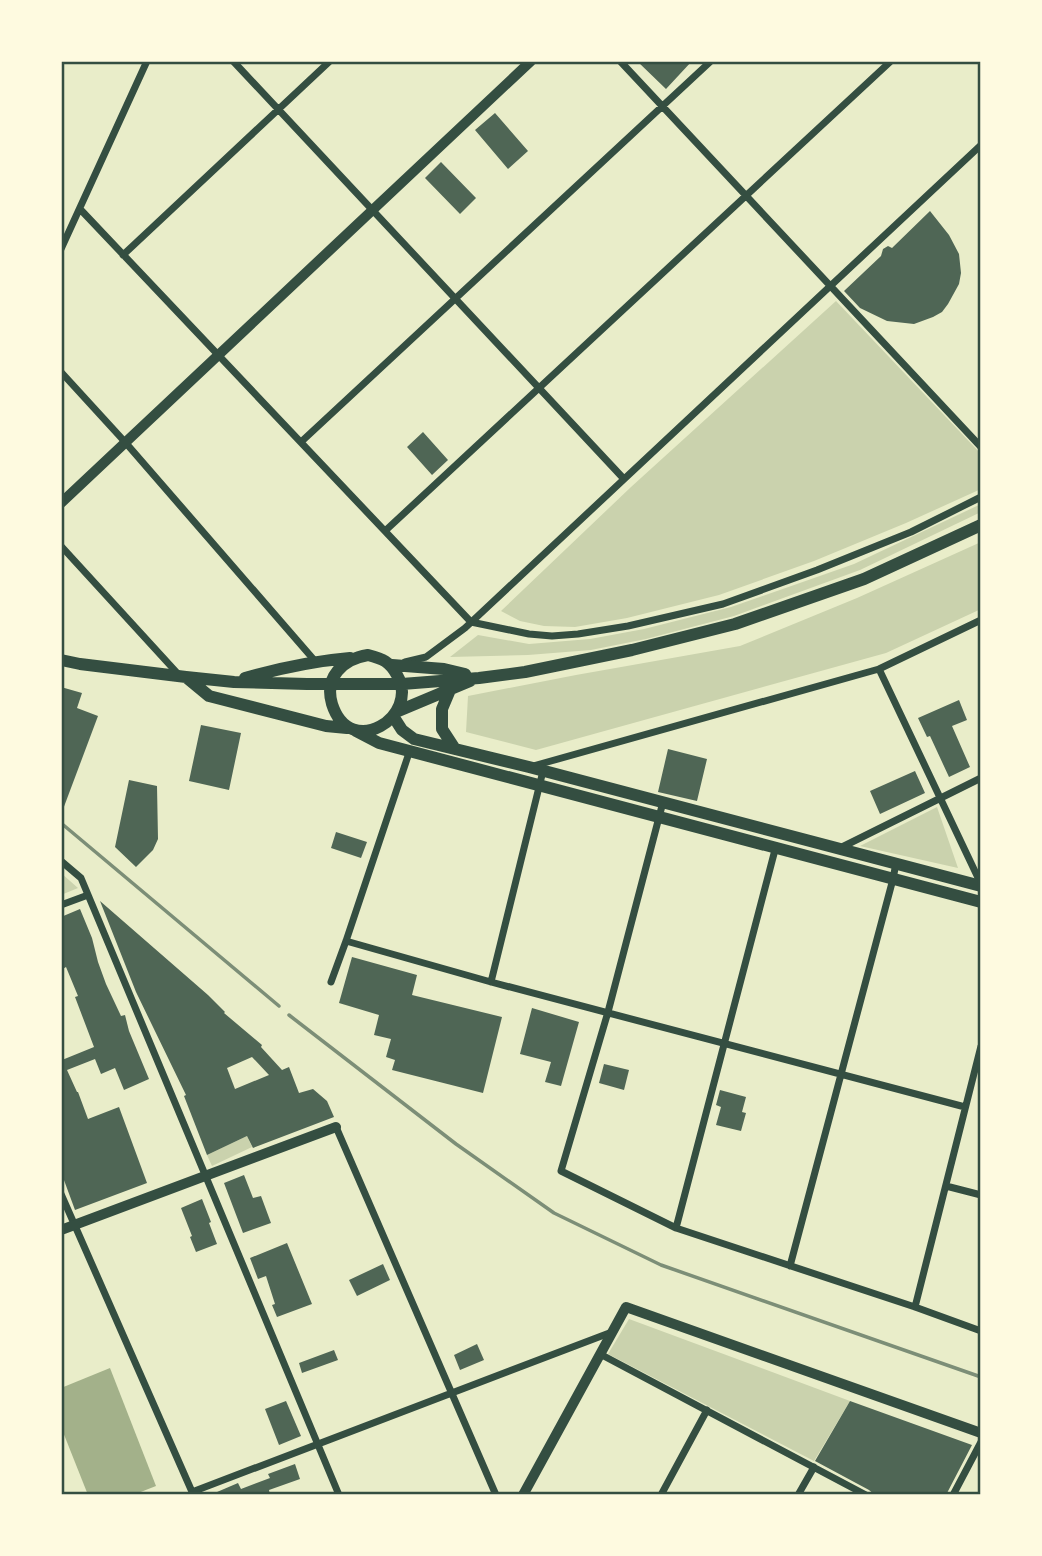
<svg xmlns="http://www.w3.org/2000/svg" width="1042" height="1556" font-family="'Public Sans',sans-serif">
<rect width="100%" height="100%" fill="#e9edc9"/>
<path fill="#cad2ad" d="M836,301L981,454V489L906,523L814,561L719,595L627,618L575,627L544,626L520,621L501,611L631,487Z
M981,504V512L860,570L734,616L646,639L591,650L528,655L450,657L478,635L529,644L590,639L644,629L731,607L854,564Z
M981,542V609L886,653L536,750L466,732L468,696L576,675L740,646L857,598Z
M937,807L958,868L860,846Z
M61,873L78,888L61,895Z
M247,1136L252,1147L212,1166L207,1155Z
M629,1319L850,1401L814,1461L608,1354Z"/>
<path fill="#a3b18a" d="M110,1368L156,1486L133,1495H88L61,1427V1388Z"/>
<path fill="#4f6655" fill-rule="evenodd" d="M637,61H692L666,89Z
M495,113L528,151L508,169L475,130Z
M441,162L476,198L460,214L425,178Z
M930,211L949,235L959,254L961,273L959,284L948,304L942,312L933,317L914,324L887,321L860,308L844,291L881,256L883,249L888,246L892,248Z
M423,432L448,460L432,475L407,447Z
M61,687L82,693L77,708L98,716L62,812Z
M959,700L967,720L952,726L970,767L949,777L930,736L927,737L918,718Z
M201,725L241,733L229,790L189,781Z
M668,749L707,759L697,801L658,792Z
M915,771L925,793L880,814L870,791Z
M129,780L157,786L158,839L153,850L136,867L115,847Z
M336,832L367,842L361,858L331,848Z
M100,901L208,995L225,1012L224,1013L262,1045L261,1047L282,1070L289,1067L299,1093L313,1089L327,1101L334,1117L253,1148L247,1136L207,1155L184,1096L186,1095L136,992ZM252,1057L269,1075L235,1089L227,1068Z
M80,909L92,938L98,962L106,984L121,1016L125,1015L129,1031L149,1079L124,1090L115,1068L101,1074L95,1059L67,1070L77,1092H78L88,1119L119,1107L147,1183L75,1210L61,1172V1058L62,1060L94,1047L75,997L78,996L66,967L61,970V917Z
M352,957L417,975L412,995L502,1017L483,1093L392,1070L395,1060L386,1057L391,1039L374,1035L379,1015L339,1003Z
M532,1008L579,1022L561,1086L545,1082L551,1062L520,1054Z
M604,1064L629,1070L624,1090L599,1083Z
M720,1090L746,1097L742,1112L746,1113L741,1131L716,1125L721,1107L716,1105Z
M244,1175L253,1198L261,1196L271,1223L243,1233L224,1183Z
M202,1199L211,1222L209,1223L217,1244L196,1252L190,1237L192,1236L181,1208Z
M287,1243L312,1304L277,1317L272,1305L275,1304L266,1276L258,1279L250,1258Z
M383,1264L390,1280L357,1296L349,1280Z
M477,1344L484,1360L460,1370L454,1355Z
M334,1350L338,1360L302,1373L299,1363Z
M286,1401L301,1436L279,1445L265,1409Z
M850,1401L972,1445L946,1495H875L869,1490L815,1461Z
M295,1464L300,1479L269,1490L270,1495H210L238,1483L241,1489L270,1478L268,1474Z"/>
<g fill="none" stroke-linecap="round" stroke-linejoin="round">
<path stroke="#344e41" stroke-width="7" d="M233,61L624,479
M620,61L981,447
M80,209L471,622L529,634L552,636L578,634L628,626L723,604L817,570L911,532L981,497
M61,249L147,61
M123,255L330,61
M61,372L125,442L315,661
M301,442L711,61
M385,531L891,61
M61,546L179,675
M405,662L426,657L465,628L981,145
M879,669L981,884
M533,766L879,669L981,620
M663,802L608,1012L561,1171L676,1228L915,1307L981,1331
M840,848L981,778
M61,861L81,878L339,1495
M61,905L88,895
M346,941L491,982L965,1107
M331,982L346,941L410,750
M491,982L543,771
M336,1127L496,1495
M946,1186L981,1195
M61,1194L193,1494
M676,1228L776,846
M790,1266L893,879L896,863
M915,1307L981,1046
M600,1354L866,1495
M192,1492L612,1332
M661,1495L707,1410
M798,1495L814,1467
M953,1495L981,1442"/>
<path stroke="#344e41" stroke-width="10" d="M61,503L531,61
M61,1230L336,1127
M523,1495L626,1307L981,1433"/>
<path stroke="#344e41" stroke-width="12" d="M368,655C383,659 389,661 397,675C421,716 350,761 332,704C324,677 343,659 368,655Z
M61,660L80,664L186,677L234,682L307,684H402L479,678L525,672L632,650L735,624L864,579L981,525
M392,665L444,669L465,674
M186,677L209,696L326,726L347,728
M245,678C280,668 314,661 350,658
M450,690L442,709V729L455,749
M396,712L470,681
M393,716L402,730L414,739L529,767L981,886
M356,731L379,743L981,902"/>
<path stroke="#7c8e77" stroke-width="3.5" d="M61,823L279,1006
M289,1015L456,1144L554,1213L661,1265L981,1377"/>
</g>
<rect width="1042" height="1556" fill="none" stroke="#fefae0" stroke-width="126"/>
<rect x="63" y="63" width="916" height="1430" fill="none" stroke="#344e41" stroke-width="2.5"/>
</svg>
